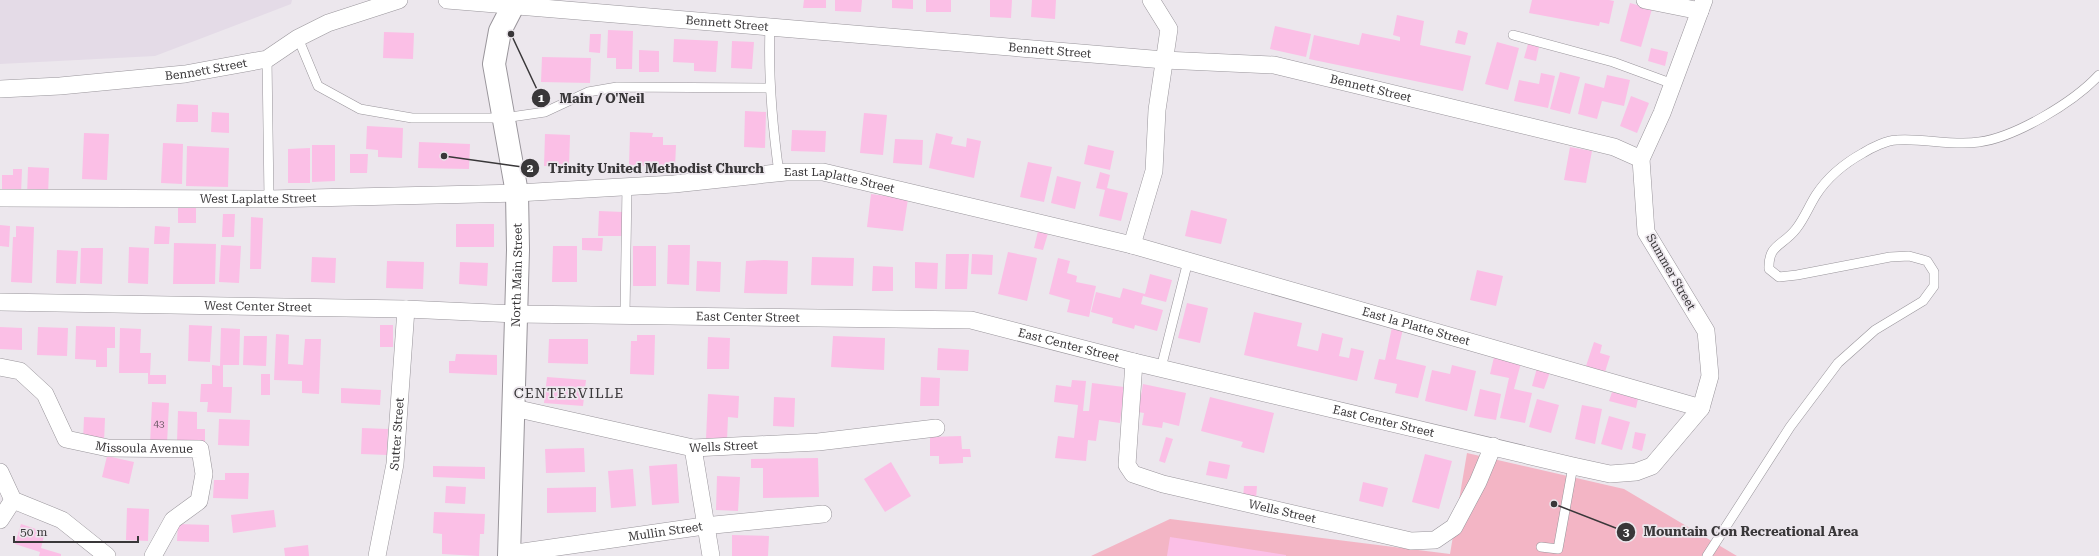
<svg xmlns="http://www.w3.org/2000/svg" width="2099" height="556" font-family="'Roboto Serif',serif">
<rect width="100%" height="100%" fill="#ece7ed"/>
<path fill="#e4dbe7" d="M0,0H292L291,4L155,56L0,64Z"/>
<path fill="#f3b5c5" d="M1467,453L1624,489L1737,556H1091L1170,519L1450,554Z"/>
<path fill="#fbbfe6" d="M804,0H826V8H803Z
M835,0H862L861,12L835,11Z
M892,0H913V9L892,8Z
M926,0H951V12H926Z
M990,0H1012L1011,18L990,17Z
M1032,0H1056L1055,19L1031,17Z
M1532,0H1609L1614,1L1609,24L1600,22L1599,26L1529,13Z
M1630,3L1652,9L1641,47L1620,41Z
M1397,15L1424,21L1420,45L1471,56L1463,91L1309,59L1314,35L1359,45L1362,33L1400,41V37L1393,35Z
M1275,26L1311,34L1306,57L1270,49Z
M608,30L633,31L632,69H616V58H607Z
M1458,30L1468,33L1465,45L1455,43Z
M384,32L414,33L413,59L383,58Z
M590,34H601L600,53L589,52Z
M674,39L718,41L716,72L694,71V63L673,62Z
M732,41L754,42L752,69L731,68Z
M1497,42L1519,48L1508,90L1485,84Z
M1528,44L1539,47L1536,61L1524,58Z
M1651,48L1668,52L1665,66L1648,61Z
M639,50L659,51V72H639Z
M542,57L591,58L590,83L541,82Z
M1560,72L1580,77L1570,114L1550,109Z
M1541,73L1555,76L1548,108L1514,101L1519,80L1539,84Z
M1607,75L1630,80L1624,106L1602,101L1597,119L1578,114L1585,83L1604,88Z
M1631,96L1649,103L1637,133L1620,126Z
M177,104L198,105V122H176Z
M745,111L766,112L765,148L744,147Z
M212,112L229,113V133L211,132Z
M864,113L887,115L883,155L860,153Z
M367,126L403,128L402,158L378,157V150L366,149Z
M792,130L826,131L825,152L791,151Z
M630,132L653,133L652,137H663V145H676L675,167L629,165Z
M84,133L109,134L107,180L82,179Z
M936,133L953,137L951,144L966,147L967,138L981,141L974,178L929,168Z
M545,134L570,135L569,166H544Z
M895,139L923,140L922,165L893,163Z
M419,142L470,144L469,169L418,168Z
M163,143L183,144L182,184L161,183Z
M312,145H335V181L312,182Z
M1088,145L1114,151L1110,170L1084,164Z
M187,146L229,148L228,187L186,186Z
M1570,147L1592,151L1586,183L1564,180Z
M310,148V183H288V149Z
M350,154H368L367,173H350Z
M1028,162L1052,167L1044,202L1020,197Z
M28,167L49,168L48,196H27Z
M13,169H22L21,195H2V175H13Z
M1100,172L1110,175L1107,188L1128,193L1121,221L1099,216L1105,190L1096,188Z
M1057,176L1081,182L1075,209L1051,203Z
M871,194L908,199L903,231L867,227Z
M178,208H196V223H178Z
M1191,210L1227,219L1221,244L1185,236Z
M599,211L623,212L622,236H598Z
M223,214H235L234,237H222Z
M251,217L263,218L261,269H250Z
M456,224H494V247H456Z
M0,225L10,226L9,247L0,246Z
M16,226L34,227L32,283L11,282L13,237H16Z
M155,226L170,227L169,244H154Z
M1039,227L1049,230L1043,250L1034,248Z
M582,238H603L602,251L582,250Z
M174,243L216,244L215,284H173Z
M221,245L241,246L239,283L219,282Z
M668,245H690L689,285L667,284Z
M553,246H577V282H552Z
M633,246H656V286H633Z
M129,247L149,248L148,284L128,283Z
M81,248H103L102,284L80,283Z
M57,250L78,251L76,284L56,283Z
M1008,252L1037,258L1027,301L998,294Z
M946,254H969L967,289H945Z
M972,254L993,255L992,275L971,274Z
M312,257L336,258L335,283L311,282Z
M812,257L854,258L853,286L811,285Z
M1058,258L1070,261L1067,273L1077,276L1076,282L1096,286L1089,317L1067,312L1070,300L1049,294Z
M764,260L788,261L787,294L744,293L746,261Z
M387,261L424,262L423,289L386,288Z
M697,261L721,262L720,292L696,291Z
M460,262L488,263L487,286L459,284Z
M915,262L938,263L937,289L915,288Z
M873,266L893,267V291H872Z
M1477,270L1503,276L1496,306L1470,300Z
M1150,274L1172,280L1166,302L1143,296L1141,304L1163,310L1157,331L1135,325L1134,329L1112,323L1113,318L1091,312L1096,292L1120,298L1123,288L1145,294Z
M1187,303L1208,308L1200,343L1178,338Z
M1254,312L1302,323L1297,346L1318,351L1322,333L1343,338L1339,356L1349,358L1351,348L1364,351L1357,381L1244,355Z
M189,325L212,326L210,362L188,361Z
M380,325H393V347H380Z
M76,326L115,327V348H107V367H96V360L75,359Z
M0,327L22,328V350L0,349Z
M38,327L68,328L67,356L37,355Z
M1392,327L1403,329L1396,359L1426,366L1418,398L1395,393L1397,384L1374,379L1379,359L1385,360Z
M120,328L141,329L140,353H151L150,375H166V384H148V373H119Z
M221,328L240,329L239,365H223V387H232L231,413L207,412L208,402H200L201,384H212V365L220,366Z
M276,334L289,335L288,364L303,365L305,339H321L319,394L302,393V381L274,380Z
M637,335H655L654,375L630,374L631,341H637Z
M244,336H267L266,366L243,365Z
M833,336L885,338L884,370L831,367Z
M708,337L730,338L729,369H707Z
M549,339H588V364L548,363Z
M1594,342L1602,345L1600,353L1610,356L1605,372L1586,366Z
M938,348L969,350L968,371L937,370Z
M456,354L497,355V375L449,373V361H455Z
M1494,357L1521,363L1514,389L1532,393L1525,423L1500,418L1509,378L1490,374Z
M1452,365L1476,371L1467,411L1425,401L1432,370L1450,374Z
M1537,368L1550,372L1544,389L1532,386Z
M261,374H270V395H261Z
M547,377L586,380L583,406L544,403Z
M921,377L940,378L939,406H920Z
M1072,380L1086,381L1083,411H1089L1092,383L1124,387L1120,423L1099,420L1096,441L1088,440L1086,461L1055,458L1058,436L1074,438L1078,405L1054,402L1056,385L1071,387Z
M1143,384L1186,393L1179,426L1163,422L1162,428L1142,425L1144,413L1138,412Z
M341,388L381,390L380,405L341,403Z
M1480,389L1501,394L1496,420L1474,416Z
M1612,392L1638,399L1636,408L1609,401Z
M708,394L739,396L738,418L728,417L727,440L706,439Z
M774,397L795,398L794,427L773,426Z
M1210,397L1274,413L1264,453L1241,447L1243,442L1201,431Z
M1537,399L1559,405L1551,433L1529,427Z
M152,402L169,403L167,444H150Z
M1582,405L1602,409L1595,444L1575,439Z
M178,411L197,412V429H205V443L177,442Z
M1609,416L1630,422L1622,450L1601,444Z
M84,417L105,418L104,442L83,441Z
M219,419L250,420L249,446L218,445Z
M362,428L388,429L387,455L361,454Z
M1635,432L1646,434L1642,451L1632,448Z
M961,436L962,449H970L971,457H963V463L939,464V456H930V437Z
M1166,437L1173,439L1165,463L1159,461Z
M584,448L585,472L546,473L545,449Z
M1425,454L1452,461L1439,509L1412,502Z
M107,456L134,462L129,484L102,477Z
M818,458L819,497L763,498V468H751V459Z
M1209,461L1230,465L1227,479L1206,475Z
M891,462L911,496L885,512L864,479Z
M677,464L679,503L652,505L649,466Z
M433,466L485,467V479L433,477Z
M633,469L636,506L611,508L608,471Z
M225,473H249L248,499L213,498L214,480H225Z
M717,476L740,477L738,511L716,510Z
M1363,482L1388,488L1383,507L1359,501Z
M446,486L466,487L465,504L445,503Z
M1244,486H1257L1256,499L1243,498Z
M596,487V512L547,513V488Z
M127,508L149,509L148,541L126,540Z
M274,510L276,527L233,533L231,515Z
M434,512L485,514L484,534H480L479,556L442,554V534L433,533Z
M21,524L45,532L41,548L61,554V556H39L40,552L15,544Z
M178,524L209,525V542L177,541Z
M732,535L769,536L768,556H732Z
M1170,537L1286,555V556H1167Z
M308,545L309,556H285L284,548Z"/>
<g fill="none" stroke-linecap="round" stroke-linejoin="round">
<defs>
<path id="service" d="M770,27C768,77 772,123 779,173
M1513,35L1613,62L1673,84
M298,38L318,86L360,109L412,118H504L545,112L588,92L617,87L769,88
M267,59L269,199
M625,315L627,186
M1161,368L1188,261
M1541,547L1558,549L1573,466
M1707,556L1790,427L1838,363L1875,330L1923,301L1934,286V272L1927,261L1909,256L1890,257L1797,275L1779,277L1769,269C1768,244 1783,246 1796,229C1804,219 1809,206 1816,195C1827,178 1845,163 1863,153C1871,148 1887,140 1897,140C1924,138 1952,146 1979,142C2016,137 2074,102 2099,75"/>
<g id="minor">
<path id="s1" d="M447,0L1164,60L1274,65L1614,147L1641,159"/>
<path d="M1645,0L1700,11"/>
<path id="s2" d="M0,89L60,86L185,74L267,59L298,38L328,23L399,0"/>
<path id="s3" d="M0,198L269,199L517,193L674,184L786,172H823L1132,245L1701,408"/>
<path d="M1132,245L1154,171L1157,110L1169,29L1151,0"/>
<path id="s4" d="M0,302L406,309L516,314L971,320L1134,362L1573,466L1610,474L1636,472L1652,466L1701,408L1710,376L1706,331L1646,232L1641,159L1662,113L1704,0"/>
<path id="s5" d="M1134,362L1127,465L1133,474L1163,484L1411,541L1435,540L1454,527L1478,482L1493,446"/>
<path id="s6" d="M0,367L20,371L45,394L66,439L108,448L200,449L204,474L199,501L173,520L153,556"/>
<path id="s7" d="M514,408L693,448L818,442L936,428"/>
<path d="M693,448L711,556"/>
<path d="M0,472L13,500L62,520L107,556"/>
<path d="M0,520L13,500"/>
<path id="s8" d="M509,554L704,526L823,514"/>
<path id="s9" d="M377,556L395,464L406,309"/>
</g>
<g id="secondary">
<path id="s10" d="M509,556L518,250L517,193L494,64L500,31L516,0"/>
</g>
</defs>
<use href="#service" stroke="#99959b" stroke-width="10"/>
<use href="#minor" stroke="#99959b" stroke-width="18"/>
<use href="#secondary" stroke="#99959b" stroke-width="24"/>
<use href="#service" stroke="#fff" stroke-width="9"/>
<use href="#minor" stroke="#fff" stroke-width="17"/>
<use href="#secondary" stroke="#fff" stroke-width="22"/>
</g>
<g text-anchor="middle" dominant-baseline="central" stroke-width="3.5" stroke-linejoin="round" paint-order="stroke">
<g font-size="10" fill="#6a5964">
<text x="159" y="423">43</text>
</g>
<g font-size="12" fill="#393739" stroke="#ece7ed">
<text stroke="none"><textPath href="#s1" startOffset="281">Bennett Street</textPath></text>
<text stroke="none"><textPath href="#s1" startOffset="605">Bennett Street</textPath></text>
<text stroke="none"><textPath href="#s2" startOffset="207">Bennett Street</textPath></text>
<text stroke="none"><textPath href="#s1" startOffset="929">Bennett Street</textPath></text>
<text stroke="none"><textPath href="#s3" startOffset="841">East Laplatte Street</textPath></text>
<text stroke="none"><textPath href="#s3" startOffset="258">West Laplatte Street</textPath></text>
<text transform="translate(1671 272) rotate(60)">Summer Street</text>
<text stroke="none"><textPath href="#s10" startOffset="281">North Main Street</textPath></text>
<text stroke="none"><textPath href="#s4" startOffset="258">West Center Street</textPath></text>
<text stroke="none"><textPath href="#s4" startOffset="748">East Center Street</textPath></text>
<text stroke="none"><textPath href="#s3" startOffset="1437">East la Platte Street</textPath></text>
<text stroke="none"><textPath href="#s4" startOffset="1072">East Center Street</textPath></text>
<text stroke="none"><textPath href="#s4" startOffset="1396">East Center Street</textPath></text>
<text stroke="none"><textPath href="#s9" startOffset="124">Sutter Street</textPath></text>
<text stroke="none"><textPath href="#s7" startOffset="214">Wells Street</textPath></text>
<text stroke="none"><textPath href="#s6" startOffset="183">Missoula Avenue</textPath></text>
<text stroke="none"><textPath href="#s5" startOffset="268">Wells Street</textPath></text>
<text stroke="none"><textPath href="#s8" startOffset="158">Mullin Street</textPath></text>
</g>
<g font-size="14" letter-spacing="1" fill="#393739" stroke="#ece7ed">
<text x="569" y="393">CENTERVILLE</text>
</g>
</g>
<path fill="none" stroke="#393739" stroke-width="1.5" d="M511 34L541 98M444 156L530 168M1554 504L1626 532"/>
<g fill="#393739" stroke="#ece7ed" stroke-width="1.5">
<circle cx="511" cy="34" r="4"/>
<circle cx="444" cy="156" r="4"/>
<circle cx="1554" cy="504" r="4"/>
<circle cx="541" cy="98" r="10"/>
<circle cx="530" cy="168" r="10"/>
<circle cx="1626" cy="532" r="10"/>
</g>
<g font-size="12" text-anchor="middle" font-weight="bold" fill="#fff">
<text x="541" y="102">1</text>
<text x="530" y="172">2</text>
<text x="1626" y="536">3</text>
</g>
<g font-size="13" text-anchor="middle" font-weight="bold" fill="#393739" stroke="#ece7ed" stroke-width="3.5" stroke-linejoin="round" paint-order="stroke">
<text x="602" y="103">Main / O'Neil</text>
<text x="656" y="173">Trinity United Methodist Church</text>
<text x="1751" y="536">Mountain Con Recreational Area</text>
</g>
<path d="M14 536v6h124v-6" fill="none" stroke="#393739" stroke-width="2"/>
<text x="20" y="536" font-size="12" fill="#393739" stroke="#ece7ed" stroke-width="3" paint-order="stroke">50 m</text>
</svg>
